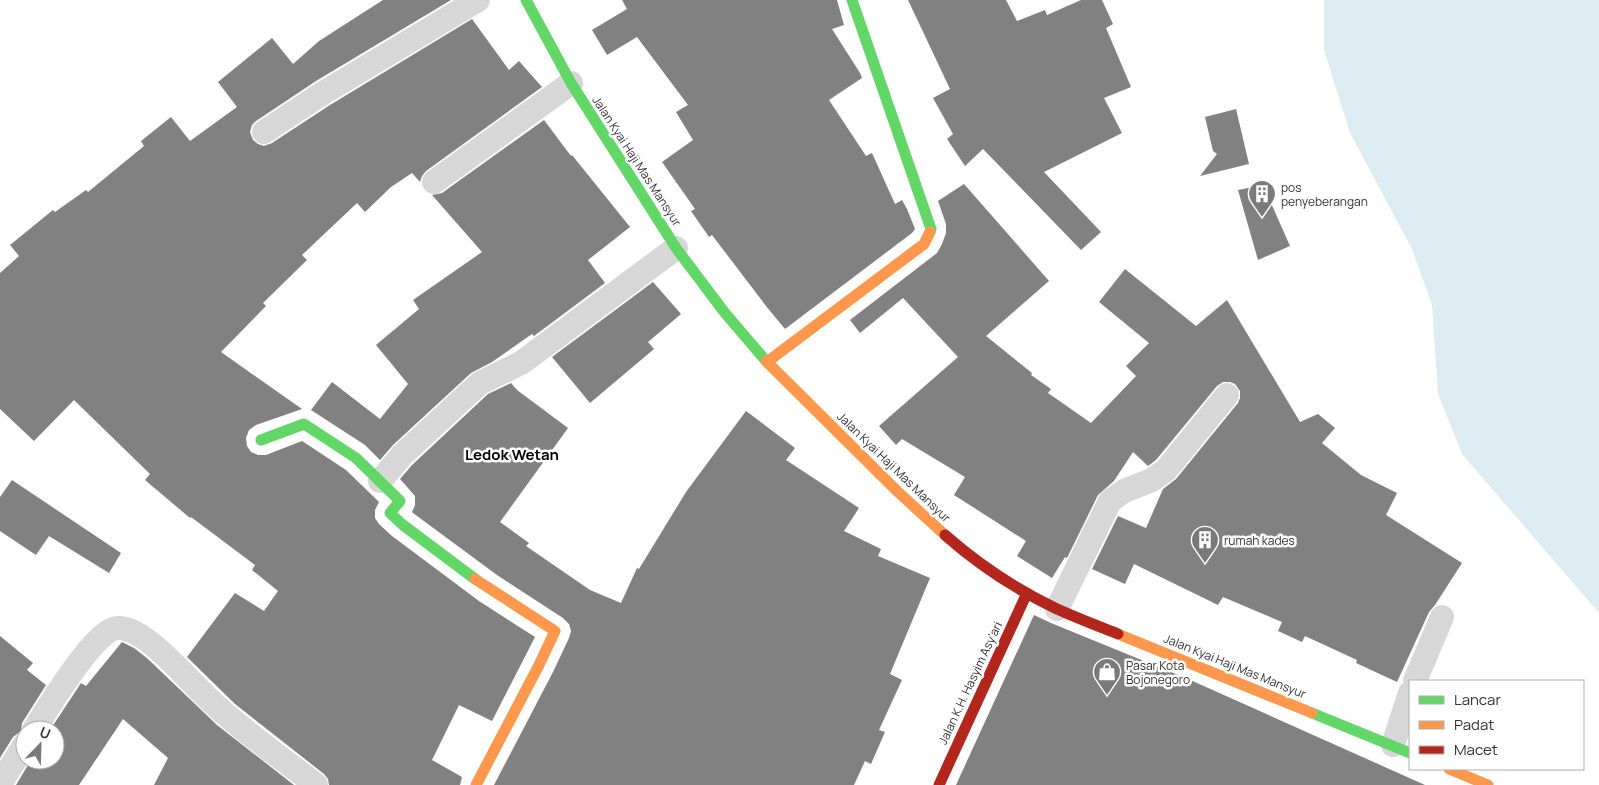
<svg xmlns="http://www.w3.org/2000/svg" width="1599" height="785" font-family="Manrope,sans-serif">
<rect width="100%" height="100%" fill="#fff"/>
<path fill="#ddebf3" d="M1324,0H1599V613L1462,454L1438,394L1432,305L1412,249L1350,133L1324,50Z"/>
<path fill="#818181" d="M383,0H451L316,81L256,121L252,125L250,132L253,140L258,144L264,146L272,143L330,105L472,19L509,70L519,61L542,87L426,171L422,176L420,182L412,173L391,187L365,212L357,203L302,255L307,260L263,303L266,306L221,352L302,409L256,425L249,430L246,438L247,446L251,452L258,455H266L302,441L346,470L379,502L375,510V518L379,524L392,536L479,601L535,637L492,721L459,705L432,760L462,777L460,785H329L328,779L324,774L235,704L187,657L235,593L264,611L278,591L252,570L255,565L191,517L190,518L145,480L150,474L74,400L34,441L0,409V273L19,256L10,245L53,210L55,212L86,190L88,192L144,146L141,141L171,117L190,141L237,107L218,82L272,38L293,64L319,41Z
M622,0H837L844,25L832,29L860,73L862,78L829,100L866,156L872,153L895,204L902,200L907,209L915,229L912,233L785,329L766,306L712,235L709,237L691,211L695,209L662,162L693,140L676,112L688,105L637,37L607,55L592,30L627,9Z
M908,0H1006L1017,21L1045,10L1047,15L1081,0H1102L1113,24L1106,28L1131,87L1104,98L1122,133L1044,172L1101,232L1081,250L983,149L965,166L947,139L953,134L933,98L950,89Z
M1236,109L1249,164L1200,176L1217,154L1213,151L1205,117Z
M544,120L571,156L572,155L630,227L588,260L605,283L534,336L532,334L492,362L471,373L393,445L380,460L365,445L311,410L332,382L380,419L408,384L376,345L419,309L413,300L482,252L432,195L442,193Z
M964,184L1049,281L986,336L1032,373L1031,375L1051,389L1048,393L1091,423L1136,376L1126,366L1149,343L1099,302L1125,269L1196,326L1227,300L1300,422L1318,414L1335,428L1322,443L1361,475L1397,493L1386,515L1462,563L1435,605L1429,612L1397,682L1356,663L1357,660L1305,636L1302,642L1278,631L1282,622L1223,597L1218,605L1134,564L1125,584L1092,569L1118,516L1146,528L1163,489L1176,479L1238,403L1240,398V391L1235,384L1230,382H1223L1217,386L1156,460L1148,466L1133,452L1114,481L1098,495L1067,558L1065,557L1052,578L1017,556L1026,541L954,495L965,477L902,439L896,445L879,426L958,357L903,298L860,333L850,320L937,253L942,244L946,233V224L938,201Z
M1263,185L1290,246L1258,260L1238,190Z
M653,282L681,314L648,342L654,349L590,403L552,357Z
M511,383L517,390L568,428L500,522L529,543L526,546L590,590L621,603L637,568L639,569L686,492L746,411L795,448L786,460L859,508L844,531L881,549L878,556L930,578L890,674L902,680L879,730L885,732L871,764L865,761L854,785H494L553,672L569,638L571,631L569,624L563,618L497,575L413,513L412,512L415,505V496L400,479L412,465L488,394Z
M12,480L121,553L109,573L49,536L36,555L0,531V497Z
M1034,615L1051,623L1188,679L1425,785H956Z
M0,636L33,663L27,670L46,685L22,723L21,731L13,737L0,758Z
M122,642L134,648L148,659L217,725L294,785H154L168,758L123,719L79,785H16L31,760H55V730H50L81,683L86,686Z"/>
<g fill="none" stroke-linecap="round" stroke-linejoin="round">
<path stroke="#d7d7d7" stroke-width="24" d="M264,132L323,93L478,0
M434,182L571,83
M380,481L402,455L480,383L521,363L676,248
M1057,609L1110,501L1124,491L1152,480L1166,470L1227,395
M1415,681L1442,617
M34,730C46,711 95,629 117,628C128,627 140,635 148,641C172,659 192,684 214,704C245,733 283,759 316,785
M1393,745L1410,693
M0,784L25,744"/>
<path stroke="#63d668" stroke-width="11" d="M526,0L571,83L676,248L725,313L766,361
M852,0L931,229L930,232
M261,440L304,424L356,458L400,501L390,513L403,525L475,579
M1312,713L1410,753"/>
<path stroke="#ff974d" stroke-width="11" d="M766,361L897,491L945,535
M767,362L924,244L930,232
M475,579L555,631L539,665L476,785
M1118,634L1312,713
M1449,769L1488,785"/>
<path stroke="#b3261e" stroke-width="11" d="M945,535C978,564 1017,590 1057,609C1077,618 1098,626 1118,634
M939,785L1027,593"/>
</g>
<defs>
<symbol id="building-pin" viewBox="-11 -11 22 30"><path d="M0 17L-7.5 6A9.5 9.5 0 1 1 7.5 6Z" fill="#7a7a7a" stroke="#fff"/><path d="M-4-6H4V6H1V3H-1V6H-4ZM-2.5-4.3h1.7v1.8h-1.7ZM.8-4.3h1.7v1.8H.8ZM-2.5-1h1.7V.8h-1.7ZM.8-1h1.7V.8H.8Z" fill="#fff"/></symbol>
<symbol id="shop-pin" viewBox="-11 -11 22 30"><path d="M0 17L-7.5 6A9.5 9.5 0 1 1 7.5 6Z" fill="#7a7a7a" stroke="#fff"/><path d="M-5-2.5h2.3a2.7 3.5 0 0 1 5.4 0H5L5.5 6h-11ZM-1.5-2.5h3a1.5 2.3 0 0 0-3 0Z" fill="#fff"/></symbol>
</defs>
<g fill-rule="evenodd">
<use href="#building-pin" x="1246" y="178" width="32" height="43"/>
<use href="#building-pin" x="1189" y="524" width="32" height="43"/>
<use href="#shop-pin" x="1091" y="656" width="32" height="43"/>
</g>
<g text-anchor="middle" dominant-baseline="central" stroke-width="5" stroke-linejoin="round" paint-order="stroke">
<g font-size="12" fill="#333" stroke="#fff">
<text transform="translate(637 161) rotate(57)">Jalan Kyai Haji Mas Mansyur</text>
<text transform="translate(894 467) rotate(44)">Jalan Kyai Haji Mas Mansyur</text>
<text transform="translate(1235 666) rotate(22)">Jalan Kyai Haji Mas Mansyur</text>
<text transform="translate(970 683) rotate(-65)">Jalan K.H. Hasyim Asy'ari</text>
</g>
<g font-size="12" fill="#333" stroke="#fff" text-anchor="start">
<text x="1281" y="187">pos<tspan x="1281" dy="14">penyeberangan</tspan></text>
<text x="1224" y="540">rumah kades</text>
<text x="1126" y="665">Pasar Kota<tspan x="1126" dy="14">Bojonegoro</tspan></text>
</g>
<g font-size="15" font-weight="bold" fill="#000" stroke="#fff">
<text x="512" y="454">Ledok Wetan</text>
</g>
</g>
<rect x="1409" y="680" width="175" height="90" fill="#ffffff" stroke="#adadad"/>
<rect x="1419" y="696" width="25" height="8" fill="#63d668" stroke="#adadad"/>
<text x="1454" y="705" font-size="15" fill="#333333">Lancar</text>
<rect x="1419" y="721" width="25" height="8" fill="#ff974d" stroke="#adadad"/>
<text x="1454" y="730" font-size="15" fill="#333333">Padat</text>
<rect x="1419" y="746" width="25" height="8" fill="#b3261e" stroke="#adadad"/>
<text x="1454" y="755" font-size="15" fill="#333333">Macet</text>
<g transform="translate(40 745) rotate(23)"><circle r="24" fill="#ffffff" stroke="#adadad"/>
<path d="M0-4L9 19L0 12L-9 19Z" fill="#7a7a7a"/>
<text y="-8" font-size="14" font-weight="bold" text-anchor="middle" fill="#333333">U</text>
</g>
</svg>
